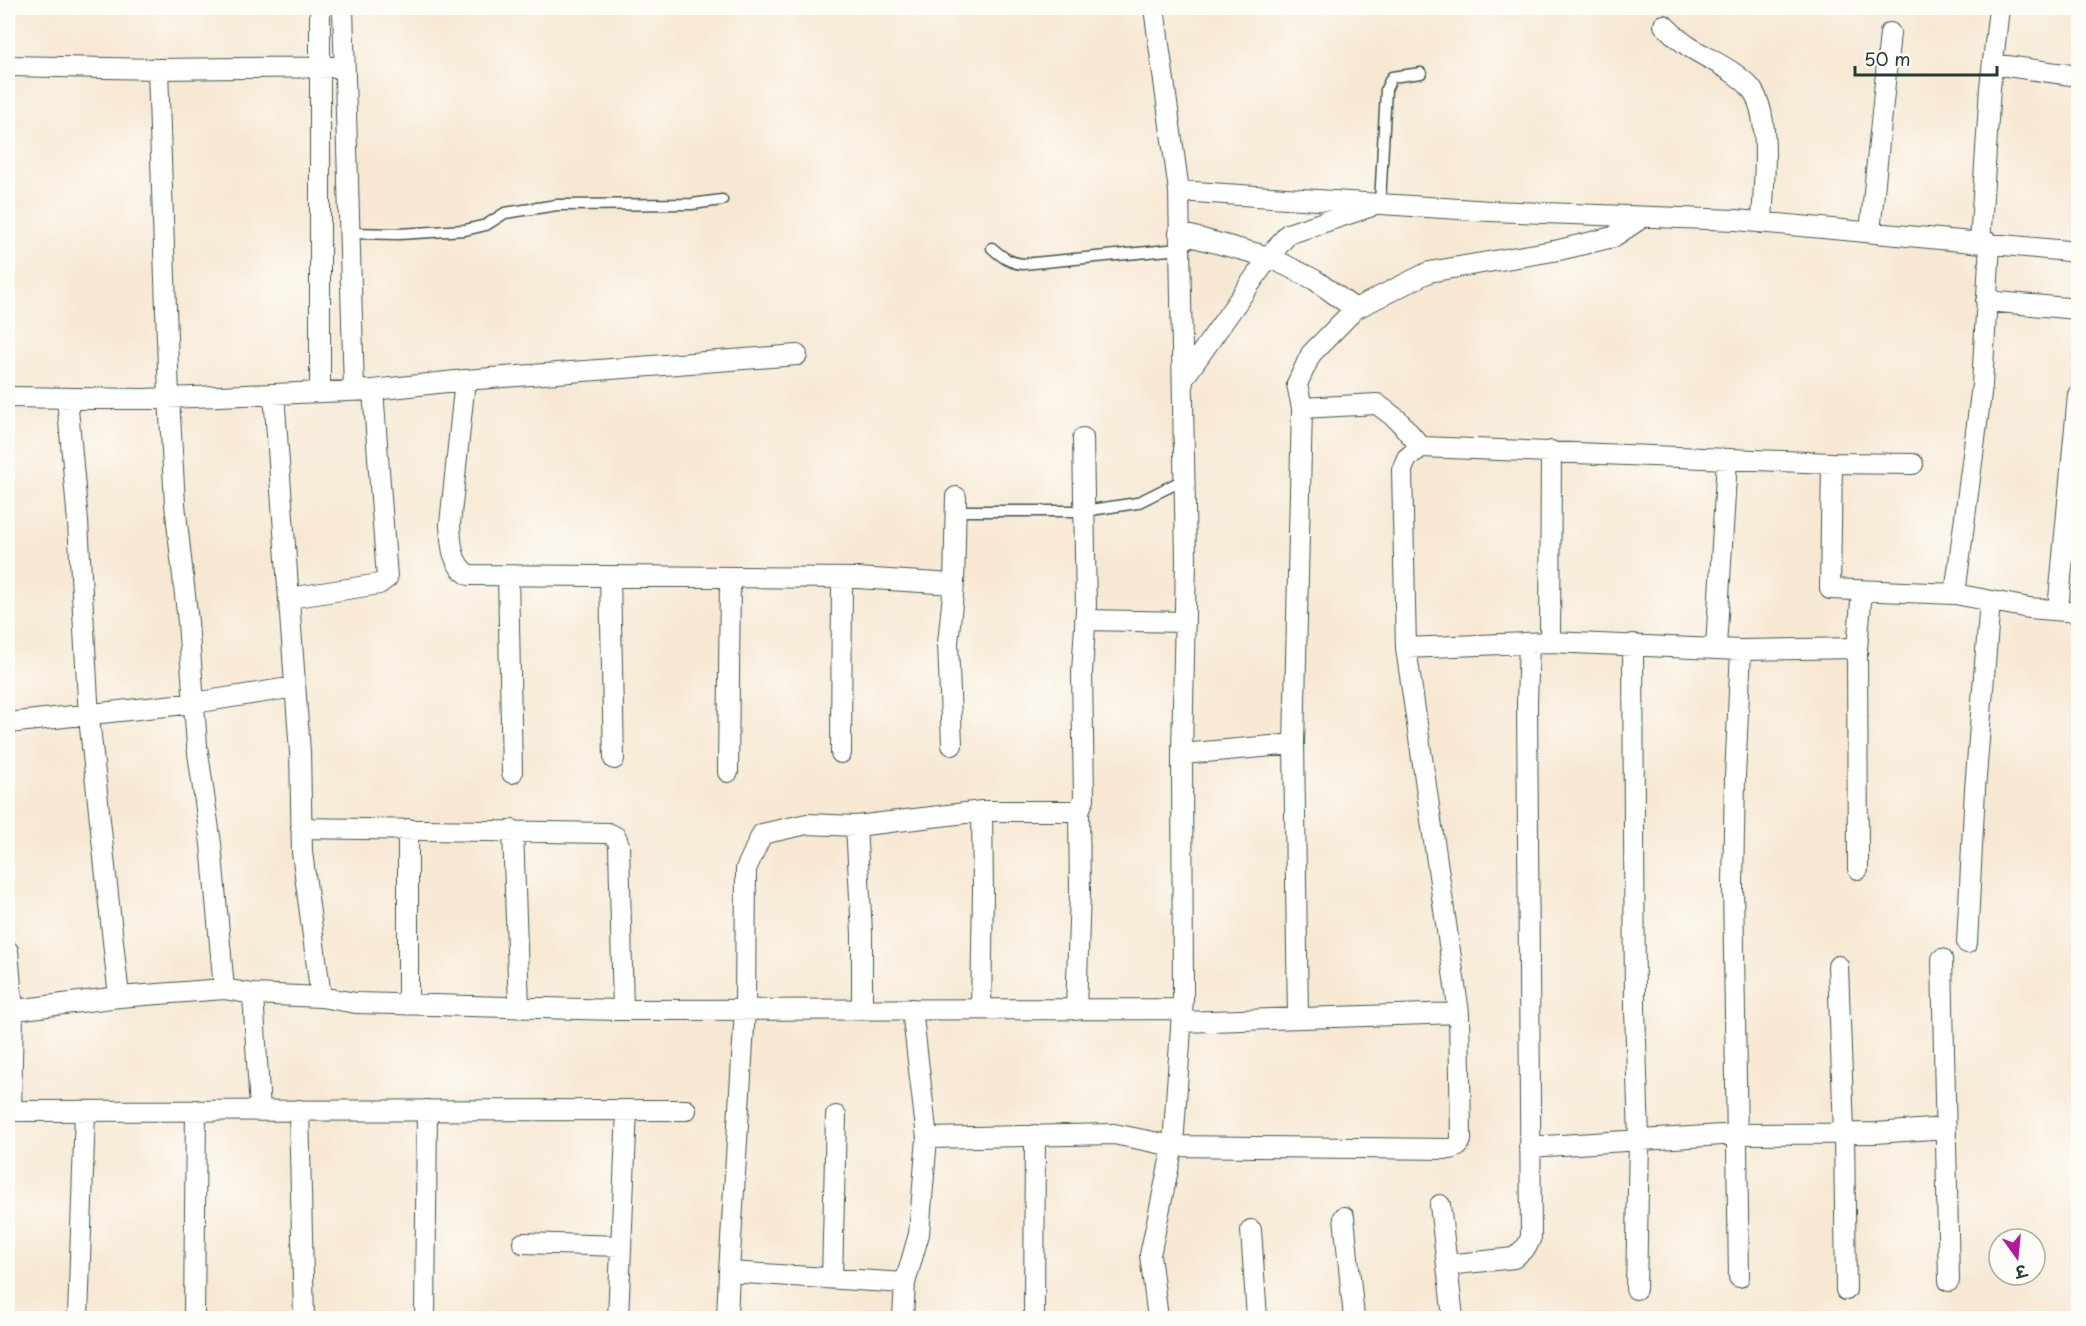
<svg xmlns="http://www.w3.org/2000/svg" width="2086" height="1326" font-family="'Playpen Sans','Playpen Sans Deva',sans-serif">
<rect width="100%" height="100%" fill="#fdfcf7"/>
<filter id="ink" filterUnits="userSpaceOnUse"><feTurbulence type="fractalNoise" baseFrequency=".0167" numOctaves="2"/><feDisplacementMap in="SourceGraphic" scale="12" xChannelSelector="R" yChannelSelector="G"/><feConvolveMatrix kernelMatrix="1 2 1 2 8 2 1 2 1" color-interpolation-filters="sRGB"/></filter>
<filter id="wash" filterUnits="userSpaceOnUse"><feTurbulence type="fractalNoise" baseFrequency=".008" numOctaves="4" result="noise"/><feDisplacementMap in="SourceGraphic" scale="24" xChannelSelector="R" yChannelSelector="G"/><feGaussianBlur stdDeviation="1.35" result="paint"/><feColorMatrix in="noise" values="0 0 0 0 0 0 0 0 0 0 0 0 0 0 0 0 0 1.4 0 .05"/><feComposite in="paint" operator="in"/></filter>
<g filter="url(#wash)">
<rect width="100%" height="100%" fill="#f7e8d3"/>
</g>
<g filter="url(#ink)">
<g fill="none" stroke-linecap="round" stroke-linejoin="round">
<defs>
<path id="service" d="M1380,204L1386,89L1392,77L1421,73
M350,233L399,234L465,230L486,225L505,213L557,205L692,204L722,200
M992,248C1002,257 1010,263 1023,264L1179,249
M955,511H1084L1137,503L1185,479"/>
<path id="minor" d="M320,8V391
M343,8L354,390
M1154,8L1179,191
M1664,25C1671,32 1679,40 1688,46C1708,59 1733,69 1750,87C1773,114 1763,187 1762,223
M1993,64L2078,76
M8,66L158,69L333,67
M158,69L169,398L175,504L188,622L197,746L211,844L224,989
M1870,232L1890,33
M1179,233L1269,257L1315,280L1355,309
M1980,243L1990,88L1999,8
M1986,301L2078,309
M1183,379L1269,257L1288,234L1369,207
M465,380L450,524C451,542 451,565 469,575L857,578L954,584
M274,394L300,752L302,852L321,997
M8,397L143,399L373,390L465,380L797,355
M67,398L78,522L89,718L119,997
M1302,408L1297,384L1311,354L1355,309L1429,272L1559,250L1613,237L1643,217
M1832,463L1913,464
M508,576L512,773
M610,577L614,759
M1955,594L2029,608L2078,612
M290,598L379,584L387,578L373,390
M2058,610L2078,395
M1085,620L1185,622
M1550,642L1551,451
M1633,644L1635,1009L1639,1140L1636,1289
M1406,648L1402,470L1407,458L1421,447
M1716,648L1727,459
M1857,648L1858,869
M8,723L194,703L295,687
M952,745L948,643L954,584L956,497
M841,753L842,578
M1182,754L1294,744
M728,772L730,577
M982,811H1079L1080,892L1076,1010
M1079,811L1084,799L1082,672L1086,610L1083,438
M856,826L982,811L983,891L981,1009
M301,828L608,833L616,837L619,845L623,1009
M513,830L519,1007
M1967,943L1975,789L1990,601
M8,951L13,1011L11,1111
M1942,959L1949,1281
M1838,966L1844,1132L1846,1290
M253,994L260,1110
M408,1005V829
M912,1009L927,1138L1114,1134L1173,1146L1451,1149L1458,1146L1461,1140L1459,1013L1406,648L1550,642L1741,650L1857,648L1862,591
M8,1011L119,997L224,989L253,994L321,997L356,1003L618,1010L1182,1009
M1298,1018L1294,744L1302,408L1377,404L1398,420L1421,447L1832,463L1830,589L1955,594L1982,385L1990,243
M1182,1022L1459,1013
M299,1110L304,1318
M8,1111L686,1110
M1529,1147L1738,1134L1876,1133L1945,1128
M1440,1205L1453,1318
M1344,1217L1354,1318
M1251,1230L1257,1318
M523,1243L621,1246
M1447,1265L1514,1258L1527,1246L1531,1237L1527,702L1529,643
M729,1272L745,1010L746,869L762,834L807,824L856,826L862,933V1010
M1739,1277L1733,884L1735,777L1741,650
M832,1279L836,1116
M78,1318L85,1111
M194,1318L196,1110
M425,1318L427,1110
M618,1318L627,1110
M727,1318L729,1272L905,1283
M903,1318L905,1283L919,1234L927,1138
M1034,1318L1035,1135
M1158,1318L1150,1255L1173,1146L1183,998L1182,754L1186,560L1179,191L1490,211L1736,220L2078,252"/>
</defs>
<use href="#service" stroke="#3f574c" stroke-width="13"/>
<use href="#minor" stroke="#3f574c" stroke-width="22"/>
<use href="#service" stroke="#fff" stroke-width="10"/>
<use href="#minor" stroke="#fff" stroke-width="20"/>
</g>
</g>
<rect width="2086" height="1326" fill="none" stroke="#fdfcf7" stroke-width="30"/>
<g transform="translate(2017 1257) rotate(165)"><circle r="28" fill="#fdfcf7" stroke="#a4b0a9" stroke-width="1.5"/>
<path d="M0-4.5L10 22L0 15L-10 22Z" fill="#b5179e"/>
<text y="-9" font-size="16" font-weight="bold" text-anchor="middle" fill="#1f3d34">उ</text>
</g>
<path d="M1855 66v9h142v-9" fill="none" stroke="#1f3d34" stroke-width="3"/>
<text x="1864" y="66" font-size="18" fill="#1f3d34" stroke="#fdfcf7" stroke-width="4.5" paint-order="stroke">50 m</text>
</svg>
